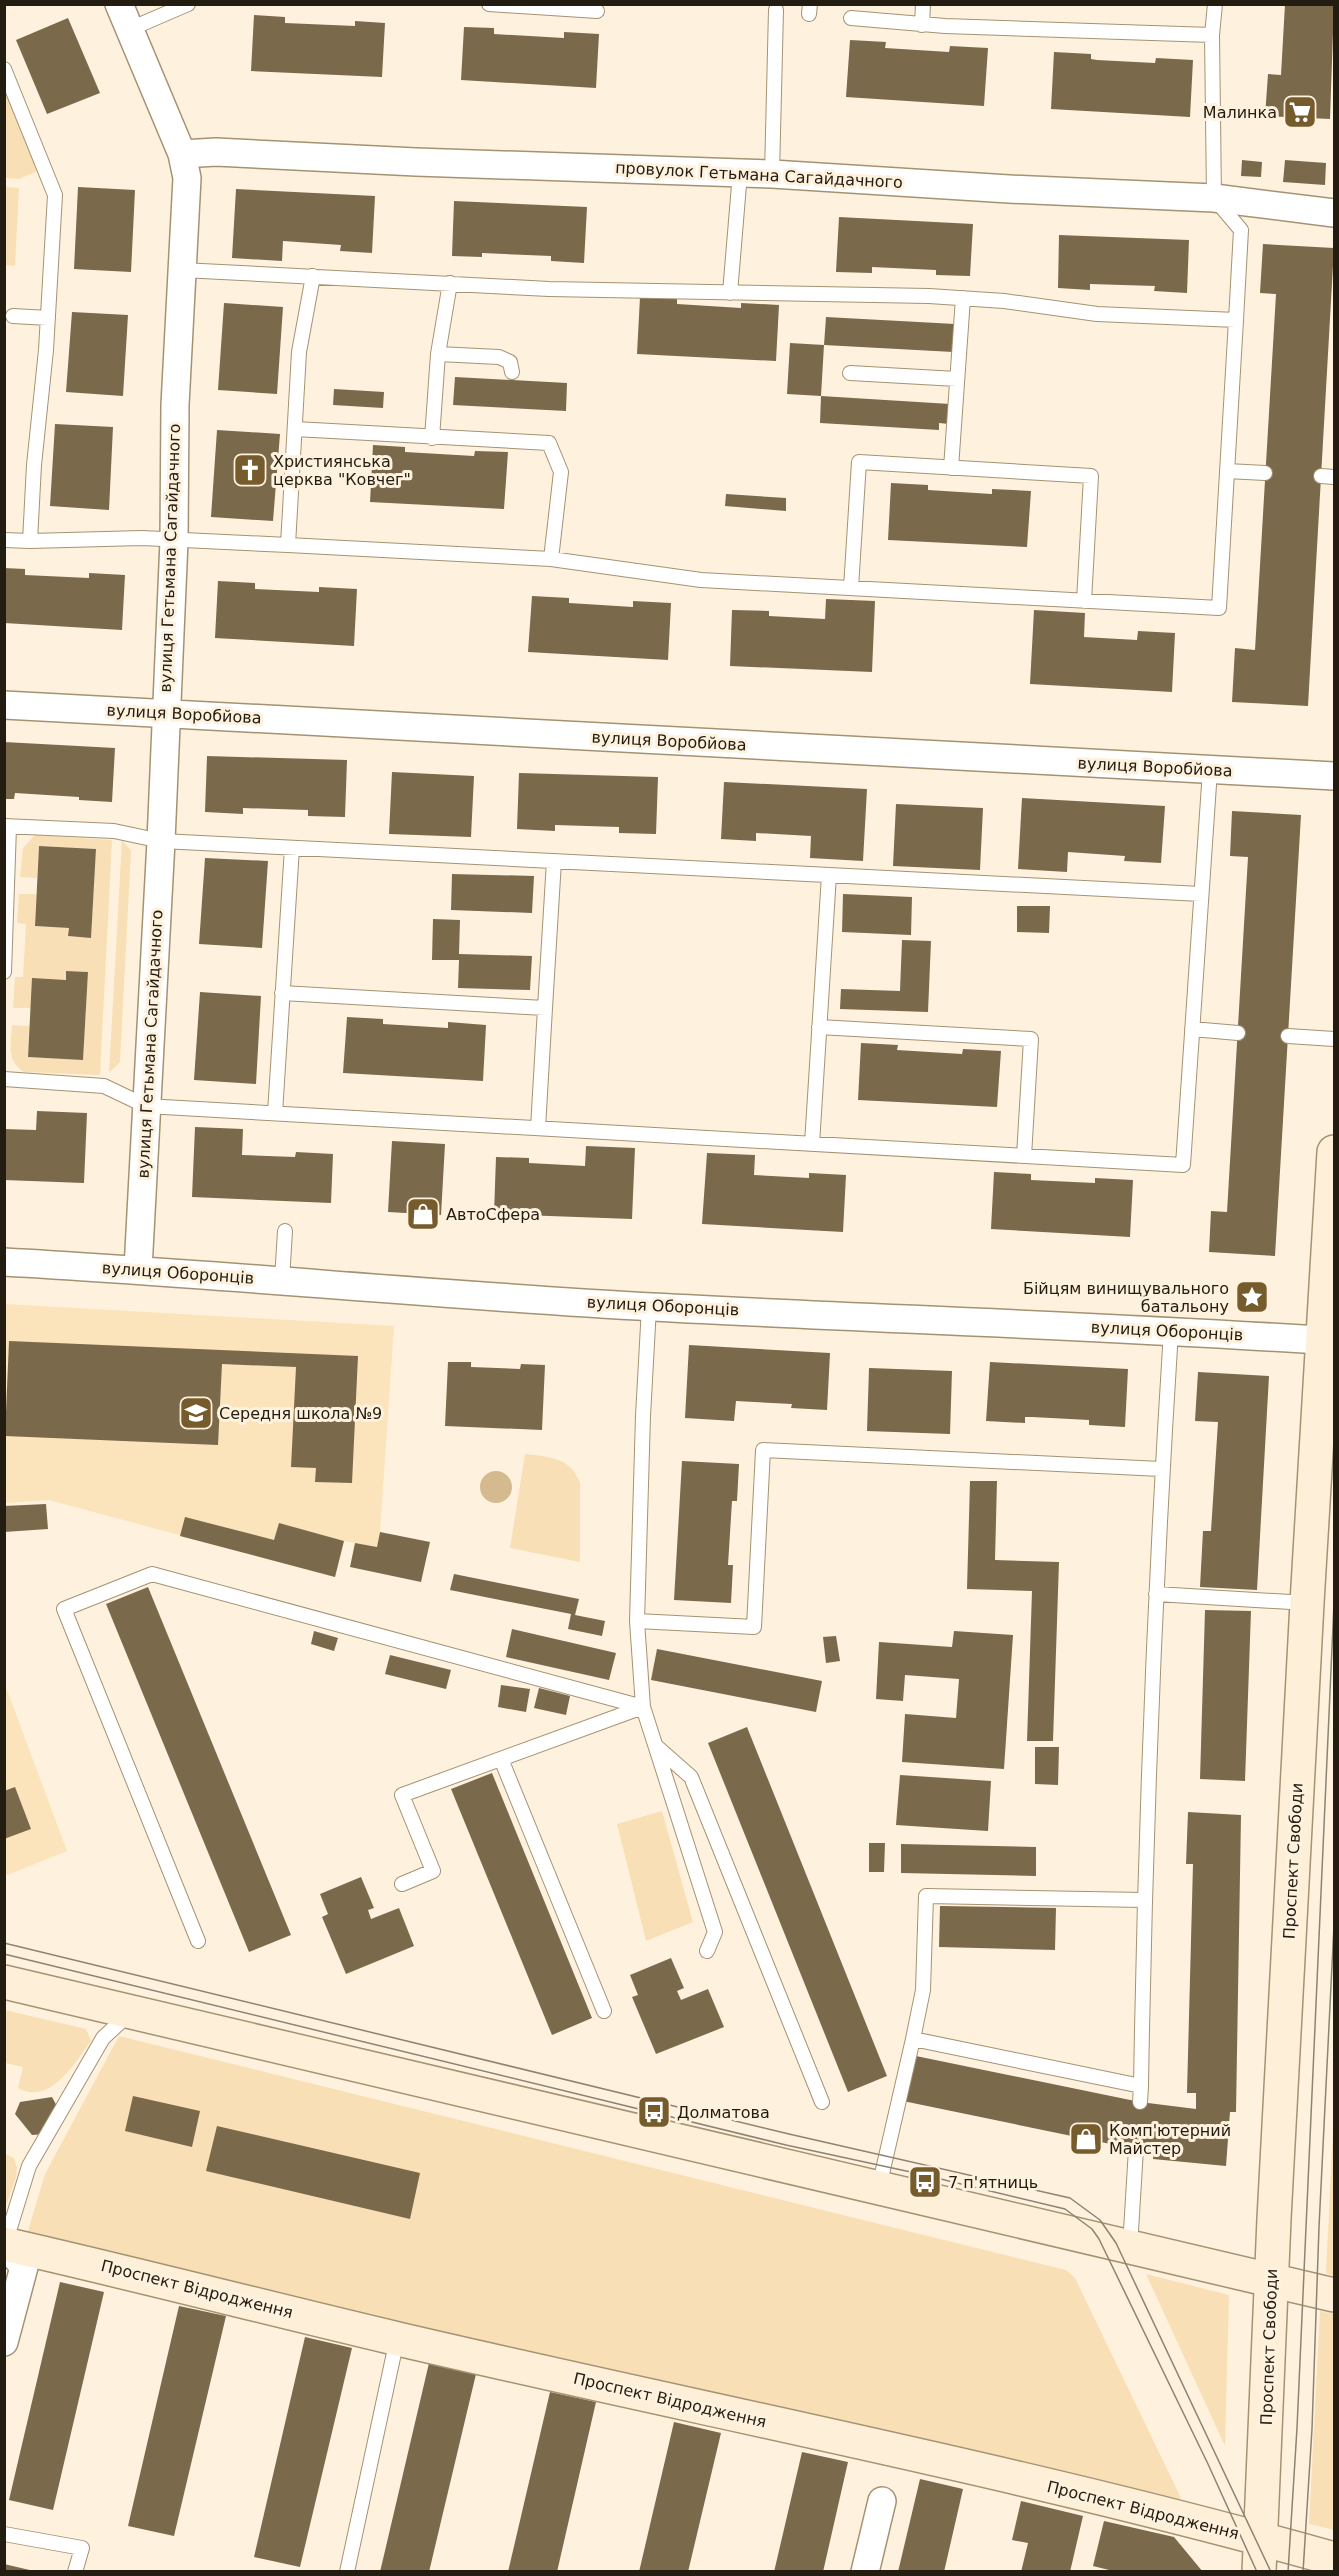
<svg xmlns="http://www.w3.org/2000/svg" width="1339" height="2576" font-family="'DejaVu Sans',sans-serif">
<rect width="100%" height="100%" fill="#fef2de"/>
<path fill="#fbe3bb" d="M5,1304L394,1326L380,1532L377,1547L344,1541L335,1577L49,1500L5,1503Z
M4,1682L67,1851L5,1876H4Z"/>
<path fill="#f9dfb5" d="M4,84L40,170L19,179L5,178Z
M5,187L19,188L15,266L5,265Z
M35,835L112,840L100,1075L24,1072C6,1062 11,1043 12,1025L29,1026L28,1057L83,1059L88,972L67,971L66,980L31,1008H13L15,977H23L26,924L17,923L19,894H36L35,926L69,928L68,936L91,938L96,849L39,846L37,878L20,877L23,848Z
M122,840L131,851L120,1062L109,1073Z
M525,1454C549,1457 571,1457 580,1483V1562L510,1548Z
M662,1811L693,1922L646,1941L617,1824Z
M5,2010L86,2029L91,2041C75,2062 51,2106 18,2088L23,2067L5,2063Z
M119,2036L1066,2270L1075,2278L1181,2498L1166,2509L32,2237L28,2231L45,2174Z
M1334,2108V2276L1326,2273Z
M5,2154L14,2158L17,2168L16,2177L5,2209Z
M1146,2274L1229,2295L1225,2446Z
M1320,2311L1334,2314V2530L1309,2524Z"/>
<path fill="#d4ba8e" d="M480 1487a16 16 0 1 1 32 0a16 16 0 1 1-32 0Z"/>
<path fill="#7b694b" d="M1285,4H1334L1330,119L1265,116L1268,74L1281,75Z
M254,15L285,17V23L355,26V21L385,23L382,77L251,71Z
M68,18L100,93L47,114L16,40Z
M464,27L494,28V34L564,38V32L599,34L596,88L461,80Z
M850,40L886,42L885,48L949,52L950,46L988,48L984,106L846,97Z
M1054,52L1091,54V59L1097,60L1155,63L1156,58L1193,60L1190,117L1051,109Z
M1242,160L1262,162L1261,177L1241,176Z
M1285,160L1326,163L1325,185L1283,182Z
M78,187L135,190L131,272L74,269Z
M236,189L375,196L372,253L340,251L341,245L283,241L282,261L232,258Z
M454,201L587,207L584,263L551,261V256L482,253V257L452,256Z
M839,217L973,224L970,276L936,275V270L872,267V273L836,272Z
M1059,235L1189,240L1187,293L1154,291L1155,286L1090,284V290L1058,288Z
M1263,244L1334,248L1308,706L1232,702L1235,648L1255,650L1276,294L1260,293Z
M640,297L677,299V304L741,308V303L779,305L776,361L637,354Z
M224,303L283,307L277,394L218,390Z
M72,312L128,315L123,396L66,392Z
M826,317L955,324L953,352L824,345Z
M790,343L824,345L821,396L787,394Z
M455,377L567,383L566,411L453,405Z
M334,389L384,392L383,408L333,405Z
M821,396L950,404L949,424L939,423V430L820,423Z
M55,424L113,427L109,510L50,506Z
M217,430L280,434L273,521L211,517Z
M373,445L405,447V452L474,456L475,451L508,452L504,509L370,502Z
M891,483L928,485V490L992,494V489L1031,491L1027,547L888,540Z
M726,494L786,498V511L725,506Z
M4,568L25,569V575L89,578V573L125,575L122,630L4,623Z
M218,581L255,583V589L319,592V587L357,589L354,646L215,638Z
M532,596L569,598V603L633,607V601L671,603L668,660L528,652Z
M826,599L875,601L872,672L730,666L732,610L769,611V616L825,619Z
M1034,610L1085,613L1084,637L1137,640L1138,631L1175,633L1172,692L1030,684Z
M4,742L115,748L112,802L79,800V797L15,793L14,799H4Z
M207,756L347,760L345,817L308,816V810L243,808V814L205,812Z
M392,772L474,776L471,837L389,834Z
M519,773L658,777L656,834L619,833V827L555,825V831L517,829Z
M724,782L867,789L863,861L810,858L811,836L756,833V841L721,839Z
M1022,798L1165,806L1161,863L1124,861L1125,856L1068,852L1067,872L1018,869Z
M896,804L983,808L980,870L893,866Z
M1232,811L1301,815L1275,1256L1209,1252L1211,1211L1227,1212L1248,857L1230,856Z
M39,846L96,849L91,938L68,936L69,928L35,926Z
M205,858L268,861L262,948L199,944Z
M452,874L534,876L532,913L451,910Z
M843,894L912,897L911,935L842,932Z
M1017,906H1050L1049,933L1017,932Z
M433,919L460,920L459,954L532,956L530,990L458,988L459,960H432Z
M902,940L931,941L928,1012L840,1009L841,989L900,991Z
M66,971L88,972L83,1060L28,1057L32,978L66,980Z
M200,992L261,996L256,1084L194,1080Z
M347,1017L383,1019V1024L448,1028V1022L486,1025L483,1081L343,1073Z
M861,1043L898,1045L897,1050L962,1054L963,1049L1001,1051L997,1107L858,1100Z
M37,1111L87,1113L84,1183L4,1180V1129L36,1130Z
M195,1127L243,1129L242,1155L295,1157L296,1152L333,1154L331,1203L192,1197Z
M392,1141L445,1144L441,1215L388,1212Z
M586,1146L635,1148L632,1219L494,1214L496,1157L529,1158V1163L585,1166Z
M707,1153L755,1155L754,1175L809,1178V1173L846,1175L843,1232L702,1224Z
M994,1172L1031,1174V1180L1095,1183V1178L1133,1180L1130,1237L991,1229Z
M9,1341L358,1356L352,1483L315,1482L316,1468L291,1467L296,1367L222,1364L218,1445L5,1436Z
M689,1345L830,1353L827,1410L791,1408L792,1404L736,1401L734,1421L685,1418Z
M448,1362H471V1367L520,1369L521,1364L545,1365L542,1430L445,1426Z
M990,1362L1128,1369L1125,1427L1089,1425V1420L1032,1417H1025V1423L986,1421Z
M869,1368L952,1371L950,1434L867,1431Z
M1198,1372L1269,1376L1257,1590L1200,1587L1203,1531H1211L1218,1422L1195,1421Z
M682,1461L739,1464L737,1501H732L728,1565H733L731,1603L674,1600Z
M970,1481H997L995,1560L1059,1562L1053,1741H1027L1032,1591L967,1589Z
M46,1504L48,1529L4,1532V1506Z
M185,1517L274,1540L279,1523L344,1541L335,1577L180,1536Z
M380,1532L430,1542L421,1582L350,1567L355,1543L377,1547Z
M454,1574L579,1599L575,1615L605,1621L602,1636L568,1629L571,1614L450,1590Z
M148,1587L291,1935L249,1952L106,1604Z
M1205,1610L1251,1611L1245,1781L1200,1779Z
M512,1629L616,1653L609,1680L506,1657Z
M314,1631L338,1638L334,1651L311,1644Z
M954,1631L1013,1635L1004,1769L902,1762L905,1714L956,1718L959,1679L905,1675L903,1701L876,1699L879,1642L952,1647Z
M836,1636L840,1661L826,1663L823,1637Z
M657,1649L822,1681L816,1712L651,1680Z
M390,1655L451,1670L446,1689L385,1674Z
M501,1685L530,1689L526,1712L498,1707Z
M539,1688L570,1696L566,1715L534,1708Z
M747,1727L887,2076L848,2092L708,1743Z
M1035,1747H1059L1058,1785L1035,1784Z
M492,1773L592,2018L552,2035L451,1789Z
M900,1775L991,1781L988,1831L896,1825Z
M15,1787L31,1829L4,1839V1791Z
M1188,1812L1241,1815L1236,2112H1230L1226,2166L1153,2159L1154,2153L903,2101L911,2055L1140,2102L1196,2109V2093H1187L1193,1864H1186Z
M869,1843H885L884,1872H869Z
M901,1844L1036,1847V1876L901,1873Z
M361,1877L374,1908L368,1910L371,1919L399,1908L414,1946L346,1974L322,1917L328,1914L320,1894Z
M940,1906L1056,1908L1055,1950L939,1947Z
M671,1958L684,1988L677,1991L681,2000L708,1989L724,2027L656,2054L632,1997L638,1995L630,1975Z
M133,2096L200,2111L192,2147L125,2131Z
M52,2097L59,2110L45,2134L32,2135L15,2114L20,2102Z
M217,2126L420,2173L410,2219L206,2171Z
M60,2282L104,2292L53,2510L9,2500Z
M179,2306L226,2316L174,2536L128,2526Z
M305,2337L352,2348L300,2567L254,2557Z
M429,2363L476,2374L429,2572H380Z
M550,2392L596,2402L557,2572H508Z
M674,2422L721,2433L688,2572H639Z
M802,2452L848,2462L823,2572H774Z
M920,2479L963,2489L944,2572H898Z
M1021,2501L1083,2516L1070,2572H1021L1028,2543L1012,2540Z
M1104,2521L1174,2537L1203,2572H1117L1093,2566Z
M4,2564L34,2571V2572H4Z"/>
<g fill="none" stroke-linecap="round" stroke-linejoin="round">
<defs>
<path id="service" d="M489,4L597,11
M809,14L810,4
M851,18L945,26L1212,35
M922,25L923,4
M130,29L188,4
M4,69L55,195L46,350L34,465L30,541L4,540
M772,174L776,10
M182,270L549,289L929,296L1004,301L1097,314L1236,320L1241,230L1214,198L1212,35L1215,4
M730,293L740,173
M13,316L48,318
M438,354L499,357L510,362L512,372
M850,373L957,379
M295,429L549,443L561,472L551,559
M432,438L438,354L450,283
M951,468L963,298
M1227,471L1265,473
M1321,476L1334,477
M30,541L142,538L288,545L299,352L313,276
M288,545L551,559L701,580L1219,608L1236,320
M851,588L859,462L1091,476L1084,601
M4,826L114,831L161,841L1201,894
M4,972L9,827
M282,993L545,1008L538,1128
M545,1008L554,861
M819,1027L1031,1039L1024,1156
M1192,1029L1238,1033
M1288,1036L1334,1039
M4,1079L104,1086L146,1106L1183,1165L1210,770
M275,1113L292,848
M812,1144L829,875
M282,1280L285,1231
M649,1307L643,1416L637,1621L643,1707L715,1932L707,1951
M1156,1594L1307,1603
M637,1621L754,1627L763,1450L1161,1469
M657,1747L691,1777L822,2102
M501,1759L604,2011
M198,1941L64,1609L152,1574L643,1707L402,1795L433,1871L402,1884
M913,2039L923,1990L926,1896L1144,1900
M1140,2102L1141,2086
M879,2187L913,2039L1141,2086C1145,1834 1155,1582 1171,1331
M5,2244L29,2166L103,2038L129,2014
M1130,2247L1136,2149
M4,2534L82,2548L75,2572
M347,2572L397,2339"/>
<path id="minor" d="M119,4L182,154L187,178L175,405L174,541L161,841L138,1269
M182,154L216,152L416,162L772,174L1009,189L1214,198L1334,213
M4,705L1334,776
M4,1262C221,1274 436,1295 652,1307C880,1319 1107,1326 1334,1341
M4,2342L24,2267L5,2244
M865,2572L882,2501"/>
<path id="secondary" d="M4,1982L1334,2295
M4,2244C136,2274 267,2308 398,2339C710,2412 1026,2472 1334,2559
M1259,2572L1274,2219L1307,1603L1334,1152"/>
</defs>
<use href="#service" stroke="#a59273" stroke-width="16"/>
<use href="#minor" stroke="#a59273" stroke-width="30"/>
<use href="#secondary" stroke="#a59273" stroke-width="36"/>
<use href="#service" stroke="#fff" stroke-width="14"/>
<use href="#minor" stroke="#fff" stroke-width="27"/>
<use href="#secondary" stroke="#fef0d8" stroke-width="33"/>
<path stroke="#8d8373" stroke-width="1.5" d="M4,1943L789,2134L1070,2198L1100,2220L1116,2243L1271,2572
M4,1954L786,2145L920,2174L1065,2209L1092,2229L1099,2239L1208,2464L1257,2572
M1288,2572L1297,2428L1334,1603
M1303,2572L1312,2429L1319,2227L1334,1925"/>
</g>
<defs>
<symbol id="supermarket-square" viewBox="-11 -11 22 22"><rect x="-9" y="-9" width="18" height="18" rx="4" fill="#765b2d" stroke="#fef2de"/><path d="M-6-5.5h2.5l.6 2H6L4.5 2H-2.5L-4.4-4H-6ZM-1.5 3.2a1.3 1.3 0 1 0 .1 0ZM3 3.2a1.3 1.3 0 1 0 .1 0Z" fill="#fff"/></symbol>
<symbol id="church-square" viewBox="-11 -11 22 22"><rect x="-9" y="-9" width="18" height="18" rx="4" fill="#765b2d" stroke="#fef2de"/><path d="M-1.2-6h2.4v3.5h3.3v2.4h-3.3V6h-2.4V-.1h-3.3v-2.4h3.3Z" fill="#fff"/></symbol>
<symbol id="shop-square" viewBox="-11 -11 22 22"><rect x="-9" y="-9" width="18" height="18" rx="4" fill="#765b2d" stroke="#fef2de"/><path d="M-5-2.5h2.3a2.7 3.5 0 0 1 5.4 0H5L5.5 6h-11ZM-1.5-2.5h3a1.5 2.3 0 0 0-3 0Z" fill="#fff"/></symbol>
<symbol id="sight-square" viewBox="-11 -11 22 22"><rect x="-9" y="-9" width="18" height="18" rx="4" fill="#765b2d" stroke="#fef2de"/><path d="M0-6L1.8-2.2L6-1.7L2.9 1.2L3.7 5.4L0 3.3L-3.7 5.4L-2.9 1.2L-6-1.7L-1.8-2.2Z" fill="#fff"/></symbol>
<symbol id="school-square" viewBox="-11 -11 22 22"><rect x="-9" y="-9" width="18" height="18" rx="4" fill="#765b2d" stroke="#fef2de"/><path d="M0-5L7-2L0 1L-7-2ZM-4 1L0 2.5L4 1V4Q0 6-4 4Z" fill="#fff"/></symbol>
<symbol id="bus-square" viewBox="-11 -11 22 22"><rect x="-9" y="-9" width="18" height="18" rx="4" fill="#765b2d" stroke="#fef2de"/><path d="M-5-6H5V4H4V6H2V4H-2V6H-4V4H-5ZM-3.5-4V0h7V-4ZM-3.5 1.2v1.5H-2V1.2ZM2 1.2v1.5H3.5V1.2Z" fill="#fff"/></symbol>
</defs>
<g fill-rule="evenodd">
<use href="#supermarket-square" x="1281" y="93" width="38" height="38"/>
<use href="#church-square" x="231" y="451" width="38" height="38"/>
<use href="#shop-square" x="404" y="1195" width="38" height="38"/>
<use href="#sight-square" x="1233" y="1278" width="38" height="38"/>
<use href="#school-square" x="177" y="1394" width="38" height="38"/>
<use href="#bus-square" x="635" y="2093" width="38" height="38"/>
<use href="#shop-square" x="1067" y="2120" width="38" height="38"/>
<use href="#bus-square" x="906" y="2163" width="38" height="38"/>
</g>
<g text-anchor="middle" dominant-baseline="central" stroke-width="6" stroke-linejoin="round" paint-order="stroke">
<g font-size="16" fill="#231c10" stroke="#fef2de" text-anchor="start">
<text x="1277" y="112" text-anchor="end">Малинка</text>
<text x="273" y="461">Християнська<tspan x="273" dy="18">церква "Ковчег"</tspan></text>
<text x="446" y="1214">АвтоСфера</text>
<text x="1229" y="1288" text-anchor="end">Бійцям винищувального<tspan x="1229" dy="18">батальону</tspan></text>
<text x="219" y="1413">Середня школа №9</text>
<text x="677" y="2112">Долматова</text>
<text x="1109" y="2130">Комп'ютерний<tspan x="1109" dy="18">Майстер</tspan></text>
<text x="948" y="2182">7 п'ятниць</text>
</g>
<g font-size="16" fill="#231c10" stroke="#fef2de">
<text transform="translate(759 175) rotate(3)">провулок Гетьмана Сагайдачного</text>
<text transform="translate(170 558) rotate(-88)">вулиця Гетьмана Сагайдачного</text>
<text transform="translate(184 714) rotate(3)">вулиця Воробйова</text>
<text transform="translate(669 741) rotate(3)">вулиця Воробйова</text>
<text transform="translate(1155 767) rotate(3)">вулиця Воробйова</text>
<text transform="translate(150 1044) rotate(-87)">вулиця Гетьмана Сагайдачного</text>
<text transform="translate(178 1273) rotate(4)">вулиця Оборонців</text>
<text transform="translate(663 1306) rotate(3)">вулиця Оборонців</text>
<text transform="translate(1167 1331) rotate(3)">вулиця Оборонців</text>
<text transform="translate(1293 1861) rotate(-87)">Проспект Свободи</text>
<text transform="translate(197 2289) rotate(14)">Проспект Відродження</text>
<text transform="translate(1269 2347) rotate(-88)">Проспект Свободи</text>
<text transform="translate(670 2400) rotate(13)">Проспект Відродження</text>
<text transform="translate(1143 2510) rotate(14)">Проспект Відродження</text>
</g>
</g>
<rect width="1339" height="2576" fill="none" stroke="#231c10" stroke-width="12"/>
</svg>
